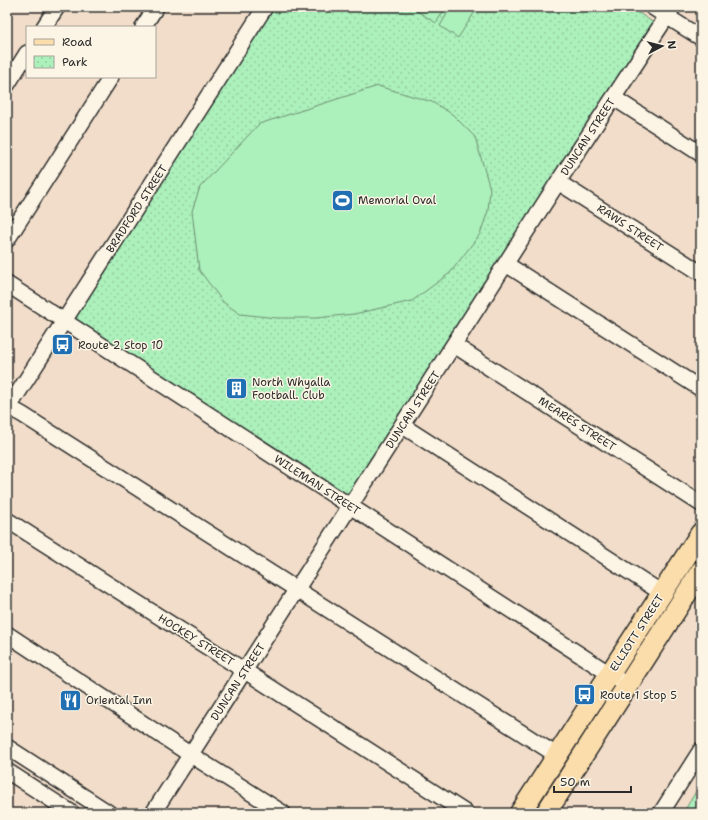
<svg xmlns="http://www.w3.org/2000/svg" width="708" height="820" font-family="'Shantell Sans',sans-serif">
<defs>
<pattern id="grass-tufts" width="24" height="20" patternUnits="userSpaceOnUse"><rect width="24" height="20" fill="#acf0bb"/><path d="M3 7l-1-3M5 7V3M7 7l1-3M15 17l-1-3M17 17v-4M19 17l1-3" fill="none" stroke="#94cea1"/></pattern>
<pattern id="park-dots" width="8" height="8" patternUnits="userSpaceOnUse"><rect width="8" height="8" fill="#acf0bb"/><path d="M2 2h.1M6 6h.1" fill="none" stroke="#94cea1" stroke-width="1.8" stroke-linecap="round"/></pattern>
</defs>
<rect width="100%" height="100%" fill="#f1ddc9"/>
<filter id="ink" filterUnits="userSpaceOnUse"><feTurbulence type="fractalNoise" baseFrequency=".025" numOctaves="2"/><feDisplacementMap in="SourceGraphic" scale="8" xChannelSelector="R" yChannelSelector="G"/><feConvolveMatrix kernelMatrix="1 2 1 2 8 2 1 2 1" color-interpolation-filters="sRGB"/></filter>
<g filter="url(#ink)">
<path fill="url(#grass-tufts)" stroke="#6c8e73" d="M701,783V813H683Z"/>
<path fill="url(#park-dots)" stroke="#6c8e73" d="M274,7H630L654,23L351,497L75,319Z"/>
<path fill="#acf0bb" stroke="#6c8e73" d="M419,7H446L436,23L417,11Z
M451,7H478L458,38L440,26Z
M378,86L432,102L452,114L475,137L490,189L488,211L480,234L450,273L412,301L354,314L316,318H277L240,314L223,302L199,270L192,211L200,187L259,124Z"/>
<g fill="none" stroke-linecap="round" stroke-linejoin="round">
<defs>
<path id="minor" d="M652,7L701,38
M44,27L57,7
M143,27L156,7
M7,85L27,53
M614,98L701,154
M558,182L701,273
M7,240L111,77
M506,264L701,389
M7,284L619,680
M454,345L701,504
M7,406L23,415L558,756
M7,410L265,7
M403,426L662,593
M7,520L245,671L466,813
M7,634L191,755L283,813
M7,747L109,813
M7,771L72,813
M153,813L558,182L673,7
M661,813L701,750"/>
<path id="major" d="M520,813L701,533
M546,813L701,571"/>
</defs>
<use href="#minor" stroke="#2b2b2b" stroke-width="18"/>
<use href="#major" stroke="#2b2b2b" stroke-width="23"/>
<use href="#minor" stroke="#fcf5e5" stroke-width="15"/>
<use href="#major" stroke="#fbddab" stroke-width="20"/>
</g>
</g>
<defs>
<symbol id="stadium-square" viewBox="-11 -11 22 22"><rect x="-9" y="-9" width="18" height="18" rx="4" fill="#1f6fb2" stroke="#fcf5e5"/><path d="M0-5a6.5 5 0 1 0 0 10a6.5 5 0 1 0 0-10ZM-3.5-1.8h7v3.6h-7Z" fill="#fff"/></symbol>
<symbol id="bus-square" viewBox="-11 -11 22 22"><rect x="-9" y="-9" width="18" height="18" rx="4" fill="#1f6fb2" stroke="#fcf5e5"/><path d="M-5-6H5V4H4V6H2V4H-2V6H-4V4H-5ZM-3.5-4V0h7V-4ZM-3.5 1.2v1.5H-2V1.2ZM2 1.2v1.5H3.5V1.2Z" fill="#fff"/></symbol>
<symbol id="building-square" viewBox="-11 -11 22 22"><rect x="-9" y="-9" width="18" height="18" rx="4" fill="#1f6fb2" stroke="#fcf5e5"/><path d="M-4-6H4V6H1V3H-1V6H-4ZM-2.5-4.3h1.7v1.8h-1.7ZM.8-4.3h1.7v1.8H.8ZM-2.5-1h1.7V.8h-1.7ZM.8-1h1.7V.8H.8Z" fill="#fff"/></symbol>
<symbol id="restaurant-square" viewBox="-11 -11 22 22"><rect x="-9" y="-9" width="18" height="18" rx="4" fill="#1f6fb2" stroke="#fcf5e5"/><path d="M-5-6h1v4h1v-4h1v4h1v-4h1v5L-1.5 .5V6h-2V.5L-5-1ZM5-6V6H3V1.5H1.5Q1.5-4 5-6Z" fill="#fff"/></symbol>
</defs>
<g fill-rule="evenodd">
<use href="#stadium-square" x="330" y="188" width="25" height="25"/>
<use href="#bus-square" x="50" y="332" width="25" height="25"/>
<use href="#building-square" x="224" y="376" width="25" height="25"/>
<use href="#bus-square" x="572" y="682" width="25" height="25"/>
<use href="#restaurant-square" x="58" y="688" width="25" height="25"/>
</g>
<g text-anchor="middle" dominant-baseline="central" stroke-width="3" stroke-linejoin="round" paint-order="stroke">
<g font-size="11" fill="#2b2b2b" stroke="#fcf5e5">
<text transform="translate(588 137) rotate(-57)">DUNCAN STREET</text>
<text transform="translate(137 209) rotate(-57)">BRADFORD STREET</text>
<text transform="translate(630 228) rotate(33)">RAWS STREET</text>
<text transform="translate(413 410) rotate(-57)">DUNCAN STREET</text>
<text transform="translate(577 424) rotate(33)">MEARES STREET</text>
<text transform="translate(317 485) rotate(33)">WILEMAN STREET</text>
<text transform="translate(637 633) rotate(-57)">ELLIOTT STREET</text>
<text transform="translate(196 640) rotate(32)">HOCKEY STREET</text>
<text transform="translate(238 682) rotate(-57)">DUNCAN STREET</text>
</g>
<g font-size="11" fill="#2b2b2b" stroke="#fcf5e5" text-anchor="start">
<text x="358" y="200">Memorial Oval</text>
<text x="78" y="345">Route 2 Stop 10</text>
<text x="252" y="382">North Whyalla<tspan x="252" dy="13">Football. Club</tspan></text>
<text x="600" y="695">Route 1 Stop 5</text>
<text x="86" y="700">Oriental Inn</text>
</g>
</g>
<rect width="708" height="820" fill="none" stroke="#fcf5e5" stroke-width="24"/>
<rect x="12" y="12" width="684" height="796" fill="none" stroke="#2b2b2b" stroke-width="1.5" filter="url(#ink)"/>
<rect x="26" y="26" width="130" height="52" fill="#fcf5e5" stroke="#a8a49b"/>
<rect x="34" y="39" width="20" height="6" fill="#fbddab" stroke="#a8a49b"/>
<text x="62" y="46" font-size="12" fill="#2b2b2b">Road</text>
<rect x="34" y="56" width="20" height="12" fill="url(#park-dots)" stroke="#a8a49b"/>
<text x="62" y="66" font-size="12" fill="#2b2b2b">Park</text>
<g transform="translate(662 46) rotate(83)" stroke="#fcf5e5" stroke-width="3" paint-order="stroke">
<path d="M0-3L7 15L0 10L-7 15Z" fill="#2b2b2b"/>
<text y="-6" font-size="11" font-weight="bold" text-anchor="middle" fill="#2b2b2b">N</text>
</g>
<path d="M554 786v6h77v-6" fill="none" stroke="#2b2b2b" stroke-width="2"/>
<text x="560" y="786" font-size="12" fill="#2b2b2b" stroke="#fcf5e5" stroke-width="3" paint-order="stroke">50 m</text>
</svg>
